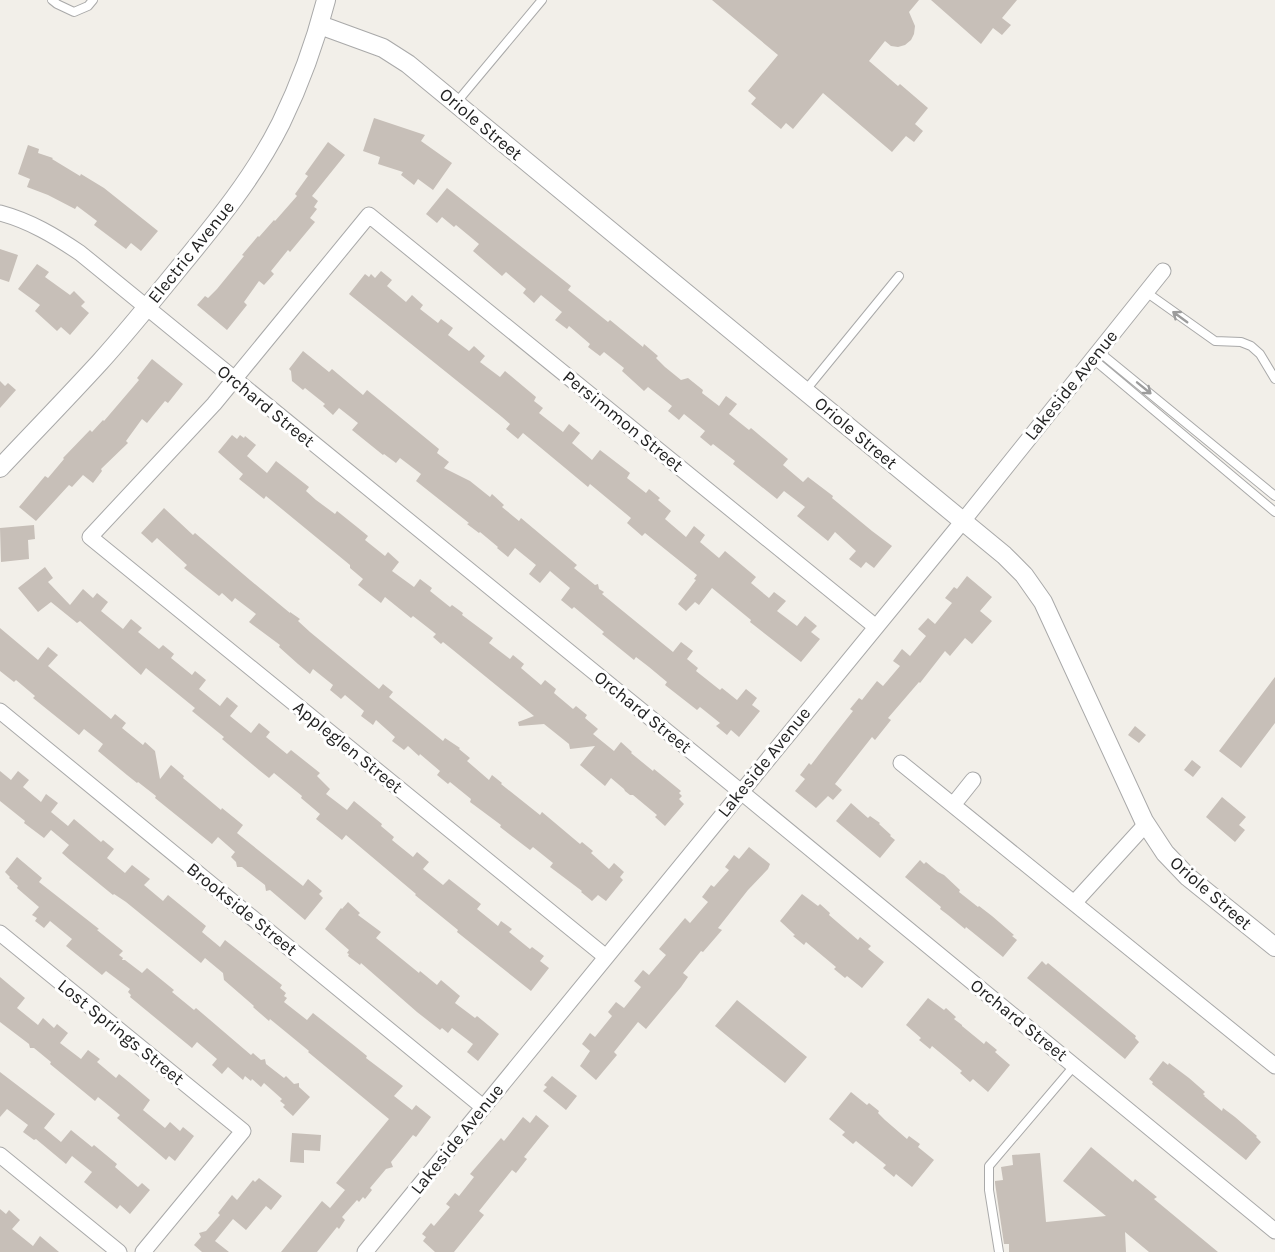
<svg xmlns="http://www.w3.org/2000/svg" width="1275" height="1252" font-family="Karla,sans-serif">
<rect width="100%" height="100%" fill="#f2efe9"/>
<path fill="#c7bfb8" d="M712,0H919L909,12L915,26L914,34L911,40L905,45L898,47L891,46L885,41L869,61L898,86L900,84L928,108L915,124L923,131L914,142L906,136L892,152L823,93L793,129L786,123L781,129L751,104L756,98L748,91L778,55Z
M931,0H1017L1002,18L1011,25L1002,35L993,28L981,44Z
M374,118L425,135L421,141L452,163L433,190L418,179L414,185L401,175L403,172L378,164L380,157L363,151Z
M328,142L345,155L312,196L318,201L314,207L317,209L310,218L315,222L290,252L288,250L271,271L274,274L264,285L259,281L244,302L247,305L227,330L197,305L205,296L208,298L217,289L244,256L242,255L258,236L259,237L274,220L275,221L297,196L295,194L308,176L305,174Z
M28,145L39,149L38,153L53,158L52,159L80,176L81,174L104,188L158,231L141,251L131,243L126,249L94,225L97,221L77,206L75,209L48,195L27,187L30,179L18,174Z
M447,188L571,286L568,290L608,322L610,320L643,347L644,344L658,356L656,358L665,367L681,380L688,378L703,390L702,393L719,406L726,396L737,404L729,414L749,430L751,428L788,459L783,465L803,482L808,477L833,496L832,498L872,531L892,546L874,568L866,562L861,568L849,559L856,551L835,532L828,541L797,516L805,507L784,491L777,499L733,464L735,461L713,444L711,446L700,437L705,431L684,414L679,420L668,411L672,406L648,387L644,391L622,371L624,368L604,352L600,356L588,347L590,344L569,326L567,329L555,320L562,312L541,295L534,303L523,293L526,289L506,272L502,276L473,251L479,244L456,225L454,227L442,217L437,223L426,214Z
M0,249L18,255L9,282L0,279Z
M37,264L49,272L45,277L70,295L74,291L85,302L81,306L89,313L70,335L61,327L57,331L35,311L40,305L18,289Z
M381,271L392,280L387,286L406,302L412,295L423,305L420,309L438,323L441,319L453,328L448,335L469,351L474,346L485,356L480,362L500,377L505,371L536,397L534,401L543,408L539,413L563,432L569,424L580,433L572,443L592,460L600,450L630,473L627,478L646,493L649,489L660,498L658,500L671,511L665,519L686,537L694,526L705,535L700,542L719,558L725,551L756,577L751,583L769,598L774,592L786,601L777,611L797,626L805,616L817,626L811,632L820,639L801,662L750,622L751,620L712,588L699,605L695,602L686,611L678,604L696,580L694,579L697,575L645,533L642,536L627,523L631,518L590,484L588,487L523,433L518,439L506,429L510,424L502,417L349,294L365,274L369,277L371,274L375,278Z
M303,351L329,372L332,369L363,395L367,390L439,449L437,453L449,462L444,468L470,481L490,497L492,494L504,505L502,507L519,521L521,518L546,539L577,565L574,568L595,585L598,584L599,589L604,592L602,594L673,652L681,642L693,651L687,659L698,668L696,671L720,690L722,688L737,700L746,689L757,698L752,705L760,711L739,737L731,730L727,735L716,726L720,723L700,707L697,710L665,685L667,682L649,667L636,657L634,660L602,634L604,632L574,607L572,609L561,600L570,588L550,571L540,583L529,574L536,565L515,548L508,557L497,548L498,547L480,532L479,533L467,524L469,523L416,481L421,474L400,458L396,463L384,454L383,455L352,430L358,423L339,408L333,415L323,406L325,404L305,388L303,390L292,381L291,371L289,369Z
M152,359L183,384L168,403L165,401L147,423L142,419L126,441L128,443L101,469L102,471L93,483L83,475L72,487L69,485L36,521L19,507L45,476L48,478L64,459L63,458L90,430L92,432L103,420L104,421L139,380L137,378Z
M0,381L5,386L8,383L16,390L0,408Z
M232,435L237,439L240,435L244,438L245,436L256,445L247,456L267,473L276,461L309,487L306,491L316,500L335,514L337,511L357,527L368,536L365,540L385,556L388,552L399,562L392,571L414,587L420,579L432,588L430,591L450,607L452,605L463,613L462,615L493,638L489,643L510,659L513,655L524,664L521,668L541,685L545,680L556,689L554,693L573,709L576,706L587,715L585,718L598,729L593,734L614,751L621,742L632,752L631,753L653,771L654,769L681,791L679,793L682,796L679,799L684,804L665,826L655,817L657,815L633,795H630L625,791L624,789L611,778L605,786L580,765L595,746L570,749L569,744L544,724L519,726L518,722L534,716L453,650L443,642L441,644L433,637L436,634L413,616L411,618L385,597L381,603L358,585L363,579L350,568V565L266,496L264,499L239,479L243,474L218,452Z
M164,508L193,535L195,533L250,580L290,613V612L300,619L298,621L310,632L379,689L383,684L393,692L389,697L443,741L445,738L460,748L459,749L470,758L467,761L489,780L492,775L502,783L501,784L540,815L542,812L580,844L582,842L593,851L591,853L609,869L614,863L624,872L620,877L623,880L606,901L598,895L592,901L581,892L582,891L550,867L553,863L533,847L530,850L500,827L501,825L470,802L471,799L450,782L448,784L437,775L440,771L420,754L419,756L408,746L404,750L392,741L395,737L376,720L373,725L361,716L364,711L345,695L341,699L330,690L333,685L313,669L310,674L298,664L279,647L280,645L249,622L256,614L235,598L232,602L222,593L219,596L184,568L187,565L157,538L152,543L141,533Z
M34,525L35,539L28,540L29,559L1,562L0,528Z
M45,567L53,578L48,582L70,605L83,589L93,598L97,593L108,602L101,611L123,629L131,619L142,628L138,632L159,649L163,645L174,654L171,658L192,675L195,671L206,680L199,689L220,706L227,697L238,706L230,716L251,733L259,723L270,732L266,737L287,754L291,750L320,773L317,776L330,789L326,794L347,810L354,801L382,824L381,826L394,837L392,840L413,857L417,852L429,862L423,869L443,885L449,879L481,904L477,909L498,926L501,921L512,929L509,932L530,949L532,947L544,956L540,961L549,968L531,991L457,932L458,930L415,895L416,894L346,835L342,840L316,819L320,814L301,798L302,796L274,773L269,778L259,770L222,739L224,737L192,711L195,708L146,668L141,675L80,621L77,623L51,602L38,612L18,588Z
M967,576L992,597L980,611L992,621L972,644L965,638L950,656L945,651L920,683L919,682L888,718L891,720L875,740L872,737L835,784L842,790L833,800L828,796L816,808L795,791L805,779L800,775L809,763L811,765L827,744L853,711L850,709L859,698L862,700L877,681L883,686L900,666L893,661L902,649L910,656L926,636L918,629L928,618L935,624L952,603L945,598L954,587L957,589Z
M0,628L38,660L48,647L58,655L48,666L111,719L115,714L126,723L122,728L143,745L145,742L155,751L160,779L171,765L184,776L183,778L221,810L222,808L243,825L237,833L273,862L303,886L308,879L322,891L319,894L323,898L305,920L270,890L266,891L265,885L242,867H237L236,862L231,857L235,852L218,837L212,844L155,798L156,796L138,782L137,783L127,775L98,751L103,744L84,729L79,735L33,698L35,696L16,680L14,682L0,671Z
M1275,677V723L1241,768L1219,751Z
M1135,726L1146,735L1139,743L1128,735Z
M1192,760L1201,767L1193,777L1184,770Z
M0,771L11,780L18,771L29,780L23,787L41,802L46,794L58,803L51,812L68,826L74,819L101,842L103,840L114,849L107,858L125,873L132,865L150,879L144,885L163,901L168,895L206,926L202,932L220,947L225,940L282,985L280,988L286,993L284,996L287,998L284,1002L307,1020L313,1013L356,1047L367,1056L366,1058L403,1086L394,1096L412,1110L416,1105L431,1117L416,1137L413,1135L396,1156L391,1162L393,1167L386,1169L370,1188L372,1190L365,1199L363,1197L359,1202L357,1200L342,1217L345,1220L339,1229L337,1227L317,1252H281L322,1201L330,1208L345,1190L336,1183L389,1119L308,1052L309,1051L270,1019L269,1021L253,1007L254,1006L224,980L223,973L205,958L201,963L126,902L114,894L113,895L70,860L62,853L69,845L51,830L44,838L24,823L25,821L0,801Z
M1222,797L1246,817L1239,825L1245,830L1235,842L1206,817Z
M851,803L868,818L870,816L880,823L879,824L891,835L890,836L895,840L880,858L836,821Z
M749,847L770,864L768,869L748,890L718,928L722,930L703,952L701,951L683,973L688,977L681,987L646,1029L638,1022L614,1052L617,1055L596,1080L580,1066L590,1051L582,1044L590,1033L595,1037L612,1016L608,1012L616,1002L624,1008L641,987L634,981L643,970L649,975L666,955L659,949L685,918L690,923L708,902L702,897L711,885L714,887L729,870L725,867L734,855L739,859Z
M17,857L42,878L39,882L99,929L97,930L123,951L119,955L123,958L122,960H125L142,973L147,968L174,990L172,992L194,1010L196,1008L251,1055L253,1053L261,1060L265,1059L266,1064L284,1078L286,1076L294,1084L299,1083V1087L310,1097L293,1116L283,1107L285,1105L280,1101L282,1099L264,1083L261,1087L252,1079L251,1081L245,1076L243,1080L228,1067L222,1074L212,1065L217,1059L197,1042L192,1048L130,997L131,995L128,992L130,989L106,971L102,975L66,946L72,939L50,921L44,928L35,921L37,918L32,915L39,907L17,888L18,886L9,878L10,877L5,872Z
M920,860L924,864L926,862L938,872L944,875L960,890L959,892L978,907L979,906L992,916L1014,935L1012,936L1017,940L1003,957L966,927L965,929L948,915L940,909L941,907L905,877Z
M802,894L818,906L820,904L830,913L829,915L858,940L860,937L871,946L868,949L884,962L862,988L847,976L845,978L834,969L836,967L806,942L804,945L793,936L795,935L780,921Z
M348,902L360,913L358,915L381,932L376,938L419,973L420,971L437,985L441,980L460,996L455,1003L475,1018L477,1016L499,1034L478,1061L467,1052L473,1044L452,1028L448,1033L442,1028L440,1030L417,1012L361,963L360,965L348,956L349,954L347,953L349,950L325,929L341,908L342,909Z
M1042,961L1046,965L1048,963L1136,1036L1135,1038L1139,1042L1125,1059L1027,978Z
M0,977L25,998L17,1008L38,1025L43,1018L54,1028L57,1024L68,1033L60,1043L81,1059L88,1050L100,1059L97,1062L116,1078L119,1074L130,1083L150,1100L143,1110L165,1128L170,1122L180,1131L183,1127L194,1136L175,1161L169,1156L166,1160L117,1118L120,1115L98,1097L95,1101L50,1064L51,1062L34,1048H30L29,1044L0,1022Z
M928,998L944,1010L946,1008L956,1017L954,1019L962,1025V1026L984,1044L986,1041L997,1050L995,1052L1010,1065L988,1092L973,1079L970,1082L960,1073L962,1071L932,1046L930,1049L919,1040L921,1038L906,1025Z
M737,1000L807,1057L785,1083L715,1026Z
M1163,1061L1168,1065L1169,1063L1189,1078L1205,1092L1203,1094L1205,1096H1204L1222,1111L1223,1108L1235,1117L1257,1136L1256,1137L1261,1142L1246,1160L1152,1084L1153,1082L1149,1079Z
M0,1072L55,1114L44,1128L61,1142L71,1130L92,1147L94,1145L117,1164L115,1167L138,1187L142,1183L150,1190L130,1214L120,1205L117,1209L84,1182L92,1172L72,1156L66,1164L36,1139L34,1140L23,1132L28,1125L7,1109L0,1117Z
M552,1076L577,1096L566,1110L543,1091L547,1087L544,1085Z
M851,1092L867,1105L869,1103L879,1111L878,1113L885,1120L907,1139L909,1136L920,1144L918,1147L934,1160L912,1187L896,1174L894,1177L883,1168L886,1165L856,1141L853,1144L842,1135L845,1132L829,1119Z
M536,1115L549,1126L524,1157L527,1159L516,1173L512,1170L479,1211L484,1215L454,1252H435L423,1241L426,1237L422,1234L431,1223L434,1226L450,1207L446,1204L455,1193L459,1196L474,1177L470,1174L501,1138L504,1141L523,1117L530,1123Z
M292,1133L321,1135L320,1151L304,1150V1163L290,1162Z
M1091,1147L1133,1182L1135,1179L1157,1197L1154,1199L1218,1252H1149L1125,1232L1126,1252H1009V1244H1004L995,1183V1181L1003,1180L1001,1167L1013,1165L1012,1155L1040,1153L1046,1222L1106,1216L1063,1181Z
M259,1178L282,1196L271,1210L266,1206L246,1230L233,1219L215,1241L229,1252H202L194,1245L201,1237L199,1233L206,1231L220,1215L218,1213L232,1195L237,1200L253,1180L255,1182Z
M0,1209L6,1214L9,1210L20,1220L12,1229L33,1246L40,1236L59,1252H0Z"/>
<g fill="none" stroke-linecap="round" stroke-linejoin="round">
<defs>
<path id="service" d="M52,0L57,4L74,12L88,6L93,0
M456,103L542,0
M1146,292L1215,341L1241,342L1251,346L1260,354L1275,379
M1098,351L1275,496
M1093,359L1275,512
M805,391L899,276
M999,1252L989,1190V1166L1074,1066"/>
<path id="minor" d="M0,213C30,221 55,236 80,253L740,791L1275,1231
M0,711L483,1107
M901,763L1275,1066
M953,805L973,780
M1074,903L1146,824
M0,933L243,1131L143,1252
M606,957L90,537L214,404L369,215L876,627
M0,1155L119,1252
M365,1252L963,521L1163,271"/>
<path id="tertiary" d="M320,25L383,48L408,64L1004,555L1024,575L1043,602L1144,821L1165,853L1188,877L1275,947
M0,468C33,433 67,398 100,362C127,332 153,300 179,268C216,223 254,177 281,123C300,84 315,43 326,0"/>
</defs>
<use href="#service" stroke="#a9a9a9" stroke-width="10"/>
<use href="#minor" stroke="#a9a9a9" stroke-width="17"/>
<use href="#tertiary" stroke="#a9a9a9" stroke-width="20"/>
<use href="#service" stroke="#fff" stroke-width="8"/>
<use href="#minor" stroke="#fff" stroke-width="15"/>
<use href="#tertiary" stroke="#fff" stroke-width="18"/>
</g>
<defs><path id="oneway-shaft" d="M-6 0H5M1.5-3L5.5 0L1.5 3" fill="none" stroke-width="1.6" stroke-linecap="round" stroke-linejoin="round" transform="scale(1.5)"/></defs>
<g stroke="#9c9c9c">
<use href="#oneway-shaft" transform="translate(1180 317) rotate(-144)"/>
<use href="#oneway-shaft" transform="translate(1144 388) rotate(39)"/>
</g>
<g text-anchor="middle" dominant-baseline="central" stroke-width="6" stroke-linejoin="round" paint-order="stroke">
<g font-size="18" fill="#222" stroke="#fff">
<text transform="translate(481 124) rotate(40)">Oriole Street</text>
<text transform="translate(191 252) rotate(-51)">Electric Avenue</text>
<text transform="translate(1071 385) rotate(-51)">Lakeside Avenue</text>
<text transform="translate(266 406) rotate(39)">Orchard Street</text>
<text transform="translate(623 421) rotate(39)">Persimmon Street</text>
<text transform="translate(856 433) rotate(40)">Oriole Street</text>
<text transform="translate(643 712) rotate(39)">Orchard Street</text>
<text transform="translate(348 747) rotate(39)">Appleglen Street</text>
<text transform="translate(764 762) rotate(-51)">Lakeside Avenue</text>
<text transform="translate(1211 893) rotate(41)">Oriole Street</text>
<text transform="translate(242 909) rotate(39)">Brookside Street</text>
<text transform="translate(1019 1020) rotate(39)">Orchard Street</text>
<text transform="translate(121 1032) rotate(39)">Lost Springs Street</text>
<text transform="translate(457 1139) rotate(-51)">Lakeside Avenue</text>
</g>
</g>
</svg>
